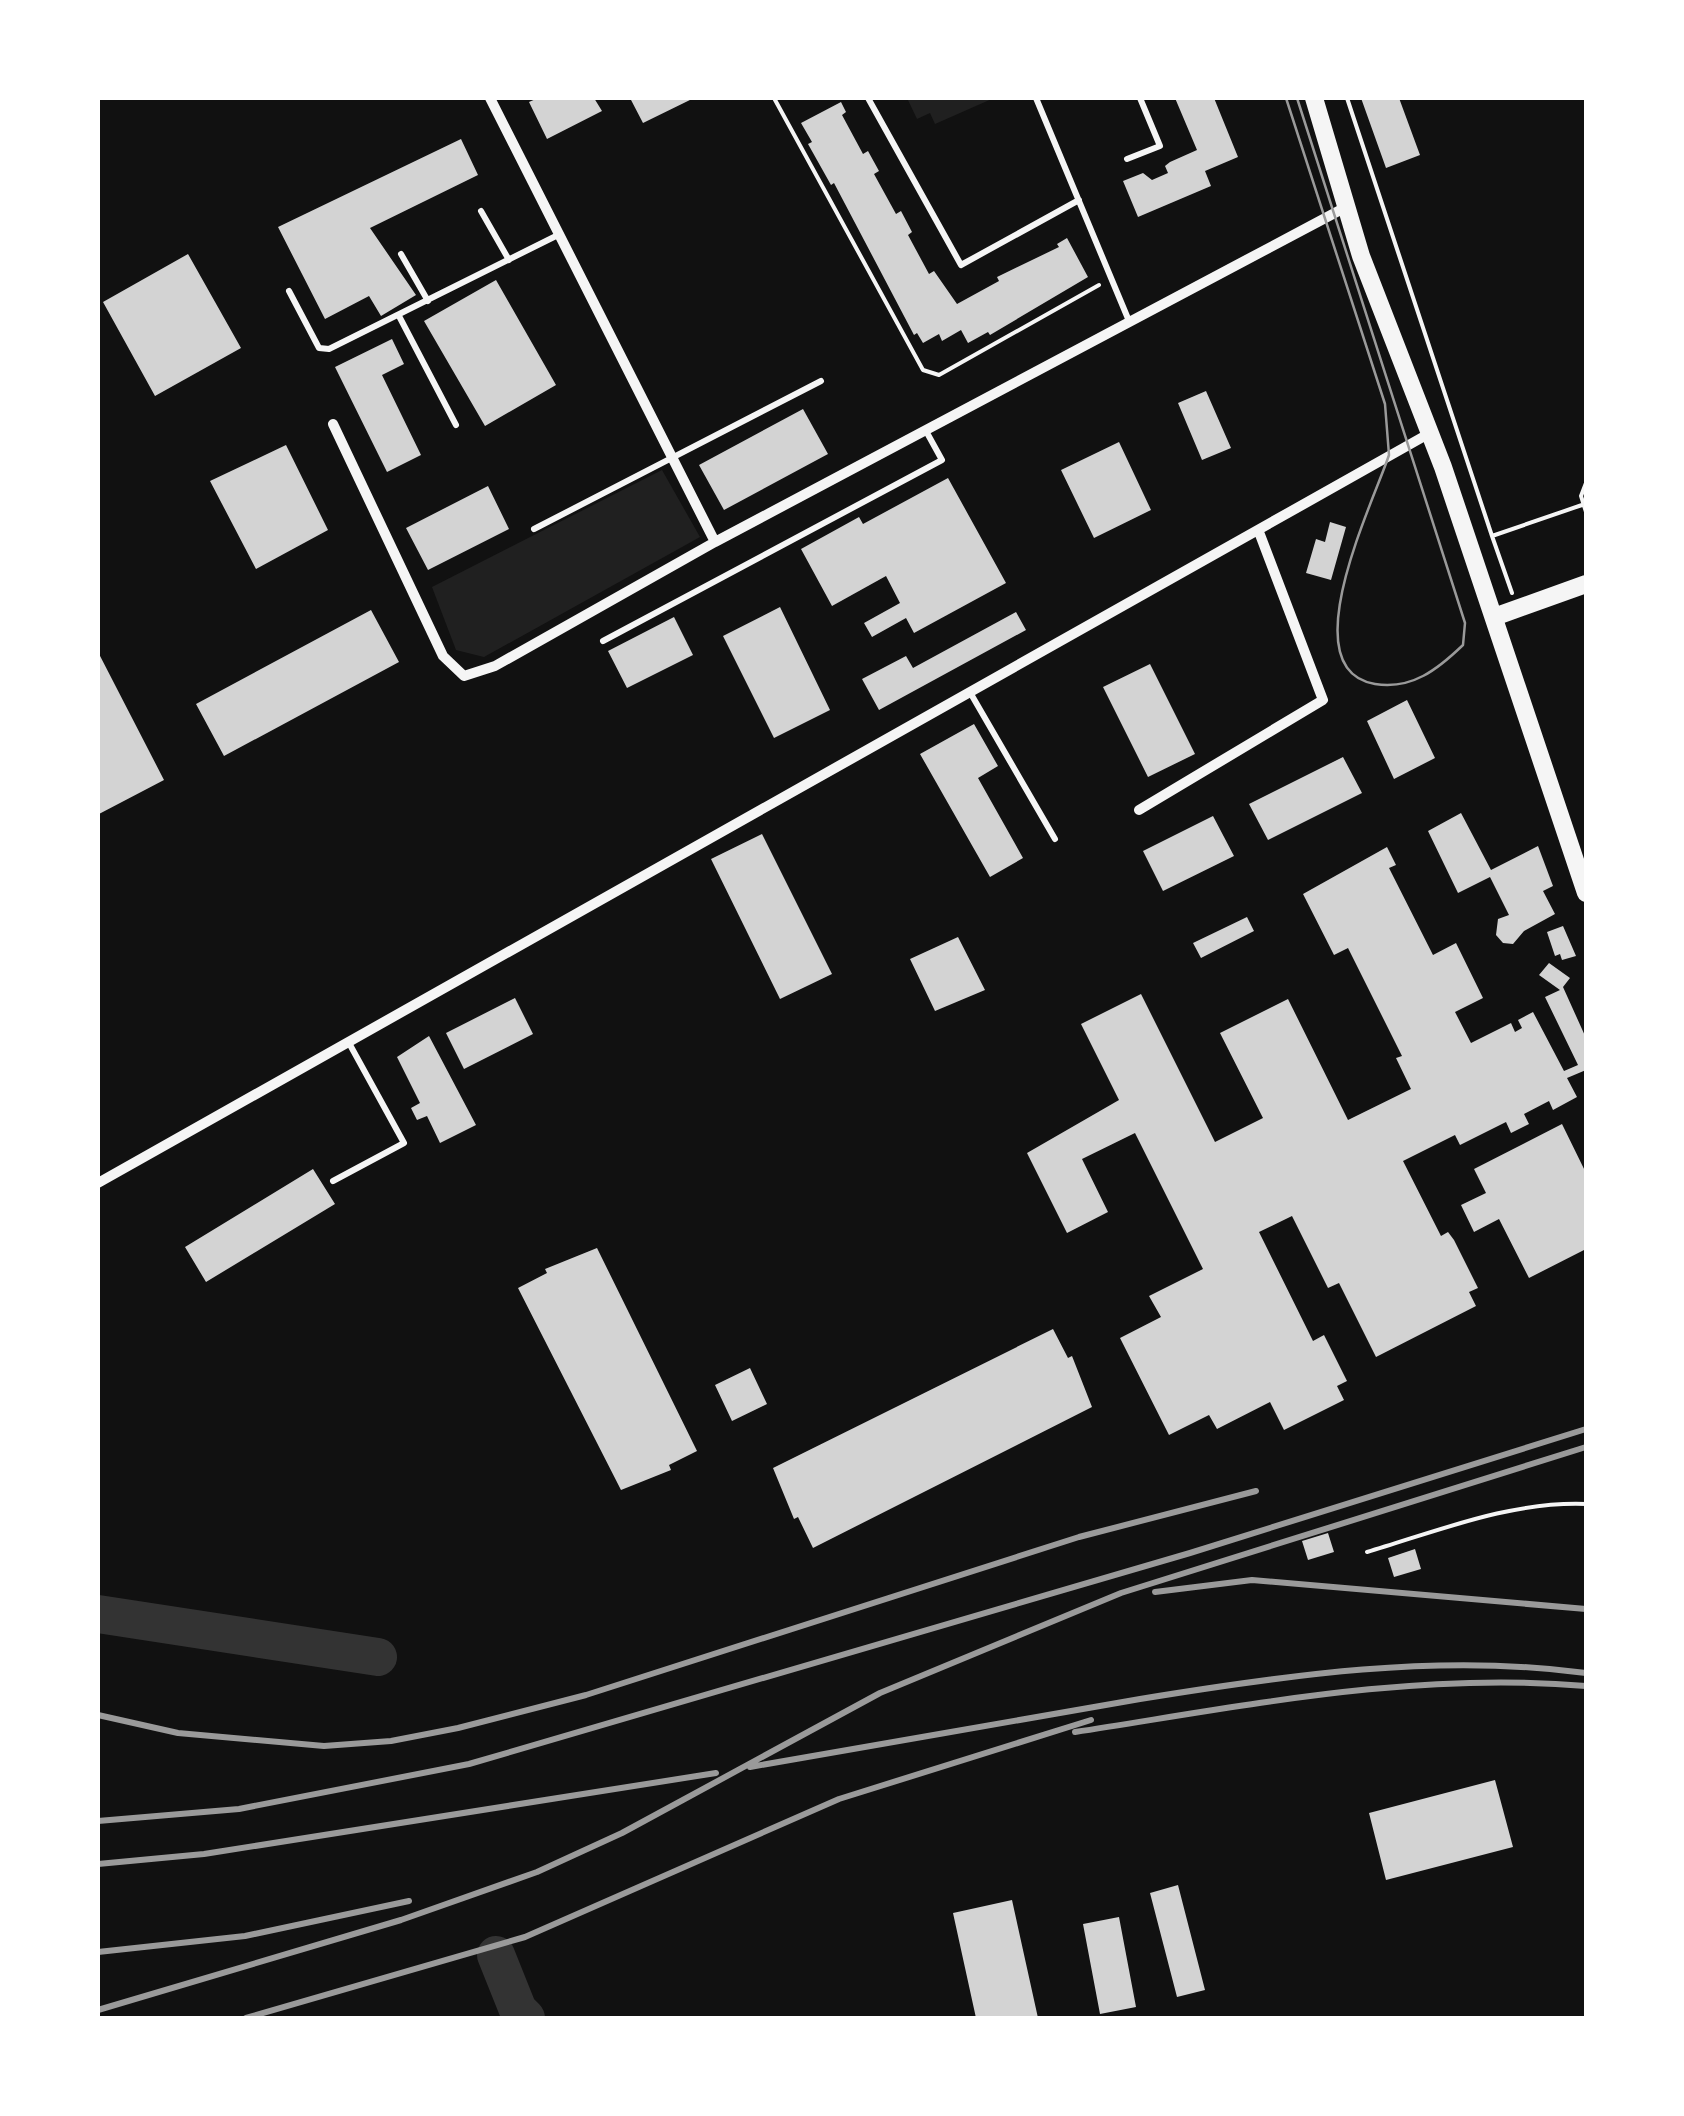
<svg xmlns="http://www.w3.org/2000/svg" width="1684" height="2116" font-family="Ubuntu,sans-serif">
<rect width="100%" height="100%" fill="#111"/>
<path fill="#202020" d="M907,98H994L935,124L930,113L917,119Z
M662,470L700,537L484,657L456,650L432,587Z"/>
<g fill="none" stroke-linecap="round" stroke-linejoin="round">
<path stroke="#333" stroke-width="38" d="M98,1614L378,1657
M496,1955L518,2010L526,2018"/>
</g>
<path fill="#d3d3d3" d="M538,98H594L602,111L547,139L529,102Z
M630,98H694L643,123Z
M1175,98H1214L1238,157L1205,171L1211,186L1138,217L1123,181L1143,173L1152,180L1168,173L1165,166L1170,162L1197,150Z
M1361,98H1399L1420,155L1386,168Z
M841,102L846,112L842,115L863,154L868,151L879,171L874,174L896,214L901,211L912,232L908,235L929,274L934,271L957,304L999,281L997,277L1059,247L1057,244L1067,238L1088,277L990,335L988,332L968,343L961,330L942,341L939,334L923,343L917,333L914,335L834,183L831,185L808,144L812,142L801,123Z
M461,139L478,175L370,228L416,295L381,316L369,296L325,319L278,227Z
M188,254L241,348L155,396L103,302Z
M496,280L556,385L485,426L424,321Z
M392,339L404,364L382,375L421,455L387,472L335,367Z
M1206,391L1231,448L1202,460L1178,403Z
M803,409L828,454L724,510L699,465Z
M1119,442L1151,510L1094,538L1061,470Z
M286,445L328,530L256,569L210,481Z
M948,478L1006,583L914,633L906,618L872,637L864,623L900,603L886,576L832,606L801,549L859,517L863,524Z
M488,486L509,529L428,570L406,528Z
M1330,522L1346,527L1331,580L1306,573L1316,539L1325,542Z
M780,607L830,710L774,738L723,636Z
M371,610L399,662L224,756L196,704Z
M1016,612L1026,630L879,710L862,679L906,656L913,668Z
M674,617L693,655L627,688L608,651Z
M98,652L164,780L99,814L98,810Z
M1150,664L1195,754L1148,777L1103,687Z
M1407,700L1435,758L1394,779L1367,721Z
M974,724L998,766L978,778L1023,858L990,877L920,754Z
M1343,757L1362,793L1268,840L1249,804Z
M1461,813L1491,870L1538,846L1553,886L1543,891L1555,914L1524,931L1513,944L1503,943L1496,935L1498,919L1509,915L1490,877L1458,893L1428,831Z
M1213,816L1234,856L1163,891L1143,851Z
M762,834L832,974L780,999L711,859Z
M1387,847L1396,865L1389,868L1433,955L1456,943L1483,998L1455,1012L1471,1043L1511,1023L1515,1032L1522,1028L1518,1020L1533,1012L1564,1071L1578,1065L1545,997L1560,990L1539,975L1549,963L1570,978L1563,987L1586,1038V1070L1567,1078L1577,1097L1553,1110L1549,1101L1524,1114L1529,1124L1511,1133L1506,1122L1460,1145L1455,1135L1403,1161L1441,1236L1448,1232L1454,1240L1478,1288L1469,1292L1476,1306L1376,1357L1339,1283L1328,1288L1292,1216L1259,1232L1313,1341L1324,1335L1347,1381L1337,1386L1344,1400L1284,1430L1270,1402L1217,1429L1209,1415L1169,1435L1120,1338L1161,1317L1149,1296L1203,1269L1135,1133L1082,1159L1108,1212L1067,1233L1027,1153L1119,1100L1081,1024L1141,994L1215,1142L1263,1118L1220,1033L1288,999L1348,1120L1411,1089L1396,1058L1402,1056L1348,948L1334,955L1303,894Z
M1247,917L1254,931L1201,958L1193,943Z
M1563,926L1576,956L1562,960L1560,954L1555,956L1547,932Z
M958,937L985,990L935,1011L910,959Z
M515,998L533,1034L464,1069L446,1033Z
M429,1036L476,1125L440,1143L427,1116L417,1120L411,1108L420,1103L397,1057Z
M1562,1124L1586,1173V1249L1529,1278L1499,1219L1474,1232L1461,1205L1486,1193L1474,1169Z
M313,1169L335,1204L206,1282L185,1247Z
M597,1248L697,1451L669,1465L671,1470L621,1490L518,1288L547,1273L545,1269Z
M1053,1329L1068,1358L1072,1356L1092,1407L813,1548L798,1517L794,1519L773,1468Z
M750,1368L767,1404L732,1421L715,1385Z
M1328,1533L1334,1552L1308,1560L1302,1541Z
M1415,1549L1421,1569L1394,1577L1388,1558Z
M1495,1780L1513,1847L1386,1880L1369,1813Z
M1178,1885L1205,1990L1177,1997L1150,1893Z
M1012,1900L1038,2018H976L953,1913Z
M1119,1917L1136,2007L1100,2014L1083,1924Z"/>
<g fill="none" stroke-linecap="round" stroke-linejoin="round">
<path stroke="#f5f5f5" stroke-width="4" d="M774,98L923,370L939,375L1099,285
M1347,98L1492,536L1582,505
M1586,483L1581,496L1586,512
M1492,536L1512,593
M1367,1552C1438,1531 1511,1501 1586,1504"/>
<path stroke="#f5f5f5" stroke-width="6" d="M868,98L961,265L1079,200
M1036,98L1129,321
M1127,159L1160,146L1140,98
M481,211L509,260
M401,254L428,301
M289,291L319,348L329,349L558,235
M399,316L456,425
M534,529L821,381
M603,641L942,460L926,431
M971,694L1055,839
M333,1181L404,1143L349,1043"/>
<path stroke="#f5f5f5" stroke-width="10" d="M490,98L715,542
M333,424L443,656L464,676L495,666L715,542L1346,207
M1139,810L1323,700L1259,532
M98,1183L1430,433"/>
<path stroke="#f5f5f5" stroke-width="18" d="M1314,98L1361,256L1443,467L1586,893
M1494,617L1586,584"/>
<path stroke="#9a9a9a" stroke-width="2.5" d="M1286,98L1385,404L1389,455C1374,501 1290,670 1375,684C1412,690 1438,669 1463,645L1465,623L1297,98"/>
<path stroke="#9a9a9a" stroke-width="6" d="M1155,1592L1252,1580L1586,1609
M98,1715L178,1733L324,1746L391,1741L458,1728L586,1695L1079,1537L1256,1491
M1075,1732C1245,1706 1414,1671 1586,1686
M750,1767C880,1745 1010,1721 1140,1699C1287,1675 1438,1653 1586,1673
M98,1821L239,1809L469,1764L1190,1553L1586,1429
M98,1864L204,1854L716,1773
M98,1952L245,1936L409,1901
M98,2010L401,1920L537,1872L622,1833L880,1693L1121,1593L1586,1447
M246,2018L525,1937L839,1799L1091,1720"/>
</g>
<rect width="1684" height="2116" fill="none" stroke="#ffffff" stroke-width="200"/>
</svg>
